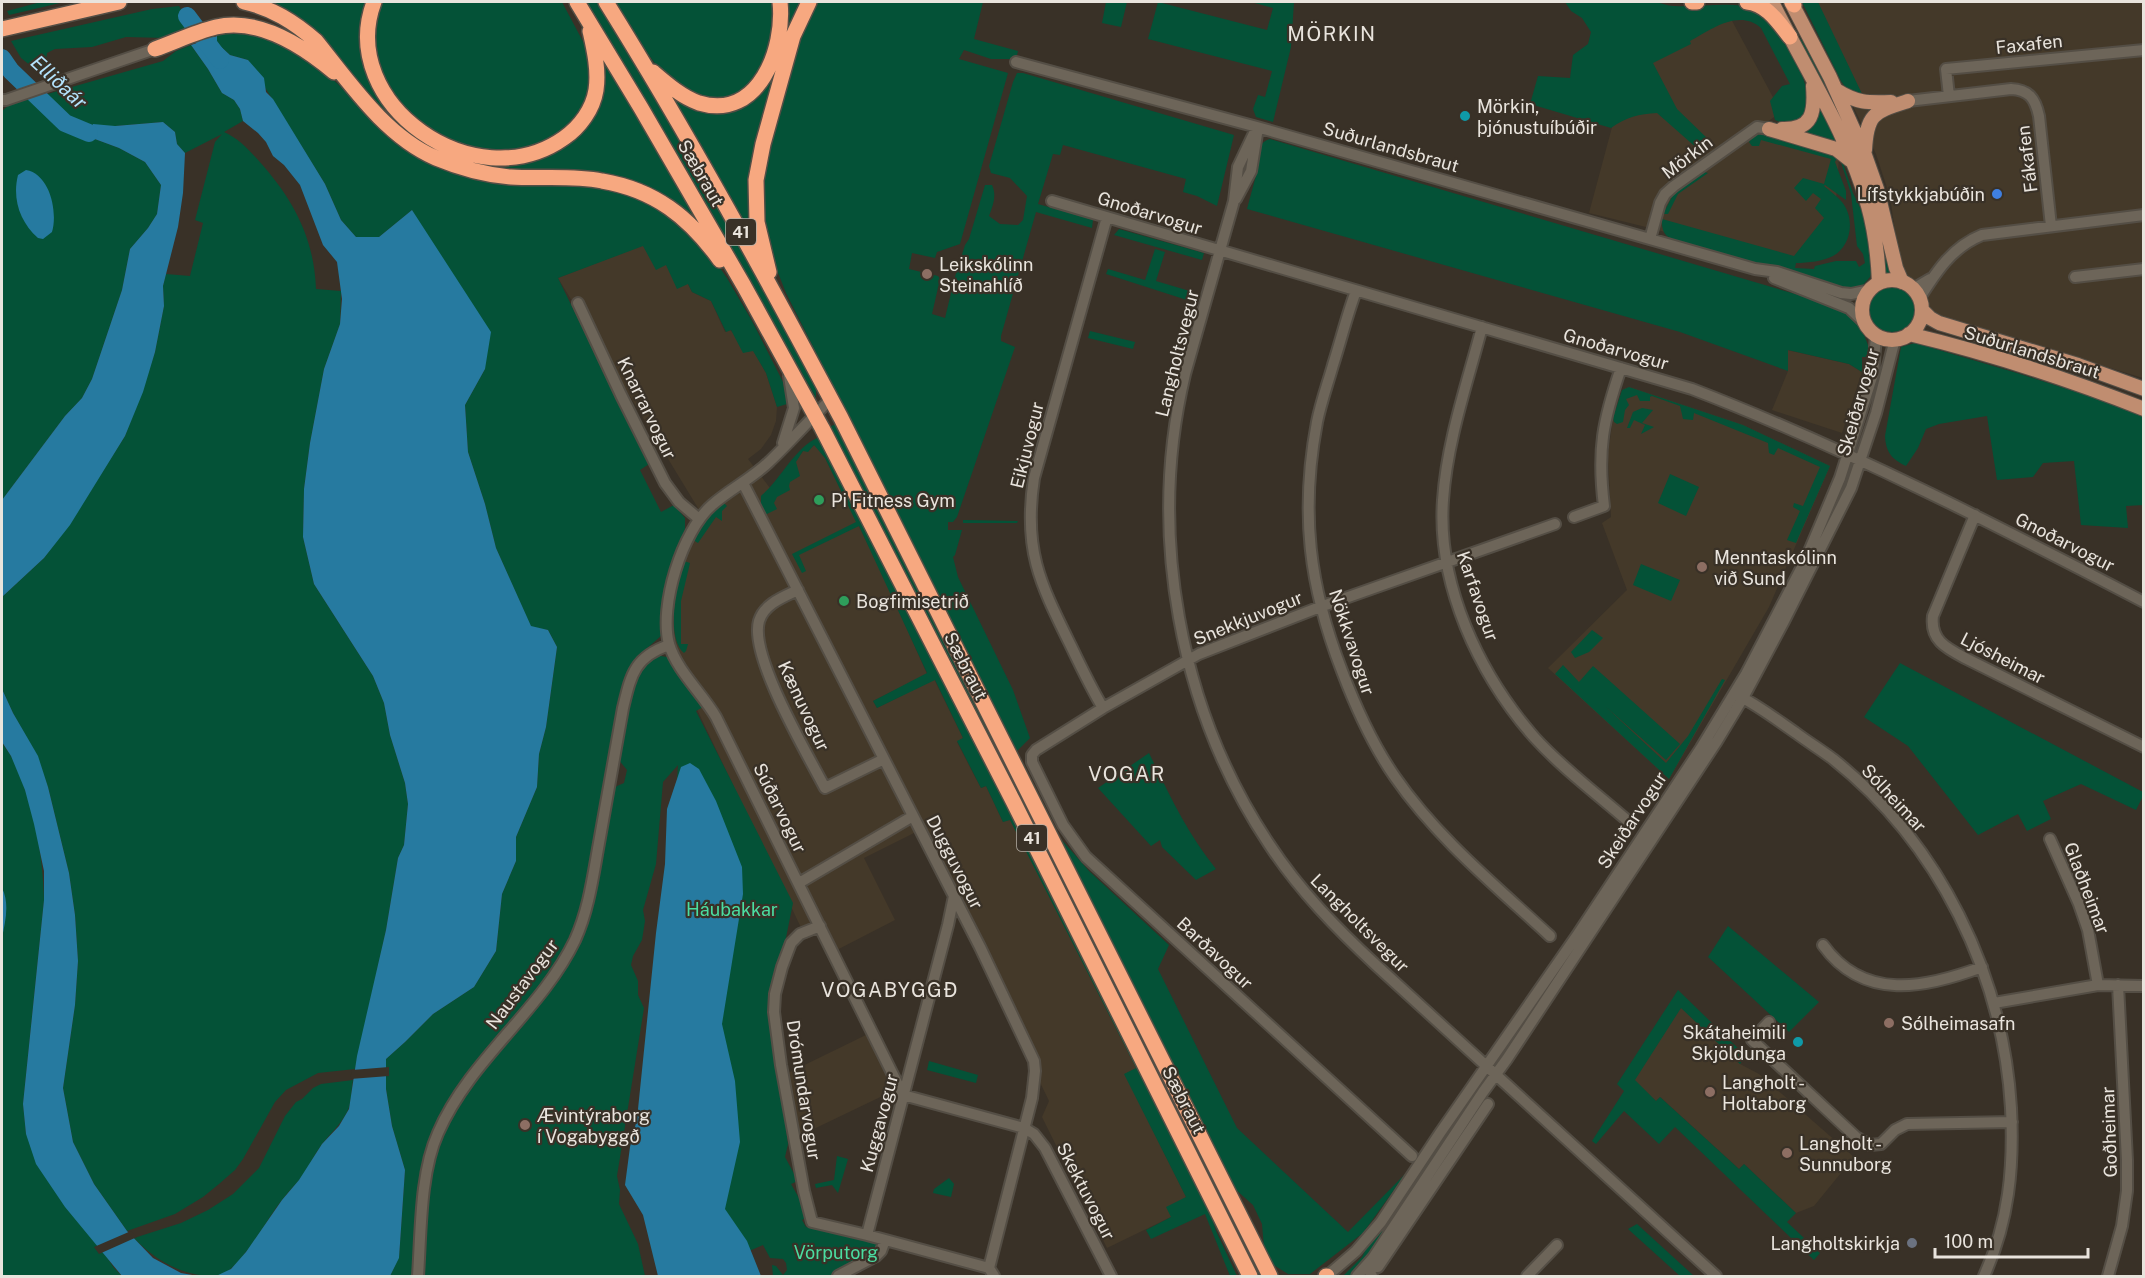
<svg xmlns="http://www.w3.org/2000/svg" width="2145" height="1278" font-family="'Public Sans',sans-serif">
<rect width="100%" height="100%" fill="#393127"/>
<path fill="#443929" d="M1817,2H2143V378L1944,317L1933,311L1903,268L1899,258L1890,197L1876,154L1841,81Z
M1730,17L1781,112L1752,133L1839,157L1835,216L1789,267L1654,229L1589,213L1615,116L1643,61Z
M643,245L688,284L692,292L711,301L725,332L730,330L753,350L766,373L777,407L776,421L771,435L761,449L748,459L773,492L803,451L815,445L825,458L882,573L927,674L873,701L877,708L934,679L963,738L957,742L975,777L981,788L986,786L1003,822L1010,819L1137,1068L1125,1074L1186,1197L1171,1217L1107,1248L1042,1117L1049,1101L948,893L916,832L864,858L895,920L831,953L820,932L807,939L805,936L672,657L671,582L701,513L558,278Z
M1787,350L1849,364L1862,372L1842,433L1772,410L1788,371Z
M1629,387L1743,425L1830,466L1769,607L1669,779L1548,668L1627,590L1602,523L1611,517L1608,454L1613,418L1622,390Z
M1681,1007L1740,1064L1759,1074L1854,1157L1814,1206L1796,1213L1744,1164L1739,1169L1660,1097L1656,1101L1634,1080Z
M870,1033L897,1089L795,1138L786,1074Z"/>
<path fill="#045237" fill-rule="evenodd" d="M41,2L60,3L9,15L7,11Z
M266,2H369L360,27L365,60L401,120L482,163L585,128L600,49L709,238L656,192L476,166L422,145L394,122L363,86L321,44Z
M380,2H562L588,51L591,72L589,95L578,119L542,146L485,155L436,136L408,114L386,88L373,60L378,4Z
M582,2H598C676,126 745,255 816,383V398L748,277Z
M616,2H777V21L765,69L757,82L731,99H696L665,77L648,54Z
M786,2H802L749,185V213L754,238L750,239L663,88L701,110L766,85Z
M813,2H983L974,39L1018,51L1016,59H991L964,50L959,59L1008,73L960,244L937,252L935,258L912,253L909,269L938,276L940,279L932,314L945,318L952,289L945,287V281L947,279L954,280L965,245L969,239L985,185H992C997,196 993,205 989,216L1000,224L1018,225L1023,220L1027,196L1010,178L991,173L989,166L1013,82L1017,73H1023L1234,135L1217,206L1197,196L1183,192L1186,179L1063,145L1060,155L1053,154L1038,204L1093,220L1092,228L1036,212L1001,336V341L1015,347L957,517L953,522H948V530H962L955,555L953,557L958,577L1013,690L1030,738L1017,751L786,293L771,255L761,223L760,189L768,146L808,11Z
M1106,2H1127L1121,27L1102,23Z
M1158,2L1267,30L1273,8L1251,2H1294L1291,47L1273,122L1256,117L1253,109L1258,95L1265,97L1272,71L1148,39Z
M1565,2C1593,2 1623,0 1652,2C1660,2 1667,6 1674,6C1697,8 1731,1 1752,8C1773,15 1798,61 1804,81C1812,104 1810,115 1788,125L1775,120L1770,101L1782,86L1790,84L1761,28C1739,8 1710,30 1690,41L1691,44L1653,63L1677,109L1709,140L1699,150L1657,113C1639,114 1626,117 1611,128L1530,104L1538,76L1570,78L1573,55L1588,44L1591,32L1582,18L1571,11Z
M1802,2H1818L1864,98L1851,95L1841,81Z
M179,6L192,28L167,38L126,37L92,47L55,49L47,53L46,61L57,67L60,74L46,78L21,58L11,41L152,9Z
M225,30L261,33L311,61L338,84L391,139L414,156L444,168L593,186L650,200L699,238L727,278L752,321L783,382L787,404L777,407L766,373L753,351L743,353L731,330L726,332L711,301L692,292L688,284L677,289L666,265L656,270L643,246L558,278L649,464L640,470L661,512L674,505L685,518V529L667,581L662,635L645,650L633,665L586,888C580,909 574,929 564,948C527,1015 463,1062 432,1133C414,1175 417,1231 414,1276H390L399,1257L405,1170L392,1126L386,1089V1059L405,1042L433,1014L474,987L496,951L502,894L516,861V837L537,787L539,754L546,727L557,647L548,630L531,627L496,548L485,504L468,452L465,405L485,369L412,210L379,237H356L341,220L325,184L248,60L230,55L217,43V36Z
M1793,33L1801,39L1807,48L1844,119L1874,198L1890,273L1885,274L1882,250Z
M191,45L208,69L222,93L234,100L240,109L243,121L224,132C238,138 249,150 259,161C293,199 314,237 316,289L341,291L340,324L324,369L310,443L304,489L303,537L314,584L373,676L384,703L390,735L405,783L408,804L404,845L398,858L386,930L355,1069L318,1073L286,1090L275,1102L243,1159L235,1170L219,1184L203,1197L175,1214L127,1231L94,1184L73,1142L63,1088L75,1005L78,961L75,915L69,873L48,787L37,756L13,713L2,689V597L44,558L69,525L125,436L142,392L155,352L164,306L163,286L166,274L190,276L203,223L195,220L215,142L222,134L185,153L177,144L175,132L163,122L115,126L92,138L119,148L145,162L161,185L157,214L148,228L130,249L122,290L92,379L82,398L65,416L2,500V111L9,105L163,61L176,51Z
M1820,109L1839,146L1800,133L1817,116Z
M1760,134L1840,154L1853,193L1866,220L1873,267L1870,277L1863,285L1853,289H1840L1680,243C1667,238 1661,234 1662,219L1794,256L1824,218L1815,208L1821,199L1813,193L1806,201L1794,188L1803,178L1824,184L1831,159L1761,140L1759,146H1752L1749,142L1754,136ZM1837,158L1841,162L1851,194L1857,246L1863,254L1865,263L1859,267L1856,261H1836L1815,266L1814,269L1795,268L1796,263C1808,263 1823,261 1833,256C1852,245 1855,218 1842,202C1837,196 1830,191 1824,186L1825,185L1846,200V191L1835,162Z
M1270,139L1846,309C1856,318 1871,344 1870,357H1862V372L1849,364L1788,350V371L1680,332L1247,209L1258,168L1255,166C1257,155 1257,143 1270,139Z
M1704,172L1708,173L1678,194L1668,214H1663L1674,193Z
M1119,229L1204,253L1202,260L1114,235Z
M1155,249L1165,252L1156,281L1193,292L1190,301L1106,274L1108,269L1145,280Z
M1869 309a23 23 0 1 1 46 0a23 23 0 1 1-46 0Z
M1090,331L1135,342L1133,349L1088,338Z
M1915,343L2017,373L2123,407L2143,417V505L2126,506L2128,528L2081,525L2074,461L2043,463L2033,477L1997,480L1987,416L1939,424L1926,429L1918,448L1906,466C1892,459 1886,453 1885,436L1901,347Z
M1629,387L1743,425L1830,466L1796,543L1787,540L1800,511L1793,507L1794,503L1803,506L1820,467L1778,448L1774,455L1769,453L1768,443L1694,413L1693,420L1683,419L1680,406L1652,396L1650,397V401H1640L1637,395L1626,399L1629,405L1625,410L1623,422L1617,424L1614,422L1613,418L1622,390Z
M1642,408L1653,410L1642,423L1654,427L1641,434L1645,425L1634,420L1630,428H1627L1633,412Z
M836,424L1216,1184L1194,1147L962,690L908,578L829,427Z
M819,437L886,562L1209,1208L1216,1231L1237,1276H1230L1205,1214L1151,1239L1146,1230L1171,1217L1166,1207L1186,1197L1124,1074L1136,1068L1010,820L1003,822L986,786L981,788L957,741L963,738L935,680L877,708L873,701L927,673L859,526L799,555L806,571L802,573L792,554L856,522L825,458L814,445L808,452L803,451L796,462L800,476L790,482L789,486L790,490L777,497L774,503L777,509L765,515L761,505V496C782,478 794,448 819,437Z
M1670,474L1699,487L1686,516L1658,503Z
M724,503L727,506L722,511V521L716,517L698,543L693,540L709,515Z
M963,520L1018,521L1017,523H963Z
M684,561L690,563L681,601V644H688L686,651L684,653C665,637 677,582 684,561Z
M1641,564L1680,580L1671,601L1633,585Z
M1592,630L1603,638L1589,652L1575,658L1571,652Z
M654,655L667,657L703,707L696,711L793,903L771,1012L788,1144L785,1157L798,1181L791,1184L809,1216L802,1220L806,1227L879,1242L870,1255L831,1276H773L772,1265L776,1266L783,1275L787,1270L786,1263L783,1259L770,1258L763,1245L691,1276L673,842L678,765L663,782L656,864L643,910L645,921L642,940L633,956L631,965L638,981V995L644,1008L617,1176L620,1190L619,1204L638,1244L645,1276H420L428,1183L439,1141L457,1102L567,961L612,791L617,786L624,783L627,770L618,759L625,716L638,669Z
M1900,663L2143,792V796L2136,810L2081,784L2043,801L2051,819L2027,831L2018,814L1978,835L1908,746L1864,717Z
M1563,665L1579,682L1593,666L1680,744L1666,760L1605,706L1666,763L1688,736L1722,679L1725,680L1669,779L1555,674Z
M2,742C4,747 9,752 12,758C33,801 43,852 44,900L23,1104L26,1134L114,1268L122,1276H2Z
M1149,753C1169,794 1187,833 1216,869L1196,880L1162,847L1160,840L1151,846L1098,788Z
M1061,839L1089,871L1169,945L1158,969L1237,1128L1348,1232L1407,1172L1363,1233L1310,1274H1288L1269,1262L1264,1248L1262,1224L1253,1205L1235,1189L1103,929Z
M1728,926L1819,1002L1789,1032L1708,957Z
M1678,990L1746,1056L1740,1064L1681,1008L1635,1080L1656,1101L1660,1097L1739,1169L1744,1164L1796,1213L1787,1222L1820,1253L1814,1260L1675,1127L1659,1144L1624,1111L1596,1144L1592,1141L1624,1091L1617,1084Z
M929,1061L978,1075L976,1083L927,1070Z
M353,1080C351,1090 352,1103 347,1112C341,1124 331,1133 322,1144C314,1155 308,1168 300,1179C294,1186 287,1193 282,1200C267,1218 240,1271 218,1276C184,1278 155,1260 134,1238L181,1223L208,1210L233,1194L259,1168L285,1116L296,1102L302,1099L313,1088L321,1084Z
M837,1156L848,1159L838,1193L832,1185L816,1188L815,1184L834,1180Z
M1426,1162L1430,1166L1369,1259L1352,1276H1343L1362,1257L1370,1241Z
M949,1178L954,1184L951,1197L933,1193L934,1189Z
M1637,1224L1694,1276H1680L1628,1229Z"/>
<path fill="#267aa0" d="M217,36V43L230,55L248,60L264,78L266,92L273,99L325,184L341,220L356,237H379L412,210L491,332L485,369L465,405L468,452L485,504L496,548L531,626L548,630L557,647L546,727L539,754L537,787L516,837V861L502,894L496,951L474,987L433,1014L405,1042L386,1059V1089L392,1126L405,1170L399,1258L390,1276H216L231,1269L246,1252L282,1200L299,1180L322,1144L339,1126L349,1109L357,1056L386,930L398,858L404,845L408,804L405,783L390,735L384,703L373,676L314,584L303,537L304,489L310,443L324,369L340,324L342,299L337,262L323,245L300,185L284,165L273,156L266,142L258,133L243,121L240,109L234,100L222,93L208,69L191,45Z
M163,122L175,132L177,144L185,153L183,193L178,227L163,286L164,306L155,352L143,392L125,436L70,525L44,558L2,597V500L65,416L82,398L92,379L122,290L130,249L148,228L157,214L161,185L145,162L119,148L92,138L89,133L93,124L115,126Z
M26,170C50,174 58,212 52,232L43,239L38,238C20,222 12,199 18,175Z
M2,689L13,713L38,756L48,787L69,873L75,915L78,961L75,1005L63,1088L73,1142L94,1184L127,1231L153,1258L181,1273L198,1276H122L65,1207L36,1164L26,1134L23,1104L44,900V871L34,824L25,790L11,756L2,742Z
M690,763L699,769L716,801L742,867L743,894L722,1024L735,1081L740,1142L725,1209L747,1241L761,1276H658L643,1215L625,1185L630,1147L637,1119L656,933L665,864L667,809L681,767Z
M2,888C10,904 5,922 2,938Z"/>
<path fill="#393127" d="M389,1067V1076L350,1079L352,1070Z
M131,1231L137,1237L99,1254L94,1247Z"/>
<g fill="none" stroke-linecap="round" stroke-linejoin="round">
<path stroke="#267aa0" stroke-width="18" d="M187,16L220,60
M2,58L11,71L65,123L89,133"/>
<defs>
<path id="minor" d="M1016,62L1257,127L1755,269L1777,272L1841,293L1851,294L1870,290
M1949,96L1946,69L2144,50
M2,100H6L155,49
M1908,101L2011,89C2029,90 2035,98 2039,116L2051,226
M1257,127L1238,167L1234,201L1185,374C1147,532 1179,709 1269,844C1299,890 1336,928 1377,966L1716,1276
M1236,199L1251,171L1257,134
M1052,201L1692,389C1848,449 1996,525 2144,602
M1650,239L1660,203L1665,194L1674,186L1757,127L1769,129
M2075,277L2144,269
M1774,278L1849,308L1867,325
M1913,289L1930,279
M1356,291C1347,315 1341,340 1333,365C1328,383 1321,402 1317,422C1300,512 1309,586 1342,671C1356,708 1372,744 1395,777C1437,838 1496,886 1550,936
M1919,299C1936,272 1952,247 1982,235L2144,215
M578,303L621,395L665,483L679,502L699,519
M1482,327C1467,384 1447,441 1443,500C1437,585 1479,674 1534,737C1562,768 1597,794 1629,822
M831,399C810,419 791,441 770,461C753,478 730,489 712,505C682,531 659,606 669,644C677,671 702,693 716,717L903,1095L1024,1128L1034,1134L1045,1148L1111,1276
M783,443L794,408L789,376
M743,483L980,947L1034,1061L1035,1071L1032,1098L989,1268L994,1276
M1975,515L1933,616C1930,640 1946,648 1965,658L2144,747
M1574,517L1604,506C1597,450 1603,420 1621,368
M798,590C783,597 764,604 759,621C749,656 808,755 825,788L884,759
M1739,696C1759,706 1777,720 1796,733C1808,742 1821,750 1833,759C1939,843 2003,974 2011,1108C2014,1167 2009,1222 1984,1276
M1103,708C1091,688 1081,667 1071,646C1040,583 1023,550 1034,478L1107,217
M2050,839L2079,904L2088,930L2098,985
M799,883L913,816
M954,896L948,925L867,1235L989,1268
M820,926L800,934L791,943L782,967L775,994L774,1012L781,1065L804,1191L812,1222L867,1235
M1823,945C1864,1002 1926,988 1982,967
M1994,1003L2098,985L2144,986
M1769,1022L1752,1040L1856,1137L1870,1145L1881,1144L1895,1130L1907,1124L2012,1122
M1412,1156L1086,857L1063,825L1032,762V755L1036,750L1103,708L1199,654L1320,607L1555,524
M418,1276C421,1232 420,1173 438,1133C470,1059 541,1011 575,940C589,909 593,876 599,843C607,798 615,753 623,708C631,675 634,657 669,645
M838,1276L876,1256L881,1251L885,1240
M1327,1276L1356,1251L1381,1222L1440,1133L1578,934L1701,748L1746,674L1805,561L1840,478L1873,374L1876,335
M1357,1276L1373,1258L1483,1092L1507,1059L1717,741L1743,698L1783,623L1851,488L1876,413L1895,339
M1372,1276L1367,1267H1378L1488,1104
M1527,1276L1557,1245
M2108,1276L2122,1226L2127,1191V1160L2118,985"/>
<path id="major" d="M1772,2C1804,67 1849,136 1868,206C1875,231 1878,257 1879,283
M1791,2L1830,77L1865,155L1877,189L1896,268L1902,282
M1836,90C1857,103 1867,103 1891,102
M1769,129L1836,149L1850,160
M1782,129C1813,130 1815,112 1813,86
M1865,150C1867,113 1874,112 1908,101
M1862 310a30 30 0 1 1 60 0a30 30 0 1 1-60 0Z
M1922,310L1930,318L1939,323L2078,365L2144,389
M1909,334C1988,353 2068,379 2144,409"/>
<path id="highway" d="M244,2C272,8 294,22 316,41C350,83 385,136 436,158C460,168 485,175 511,177C541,179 572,175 602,181C655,190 689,217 720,260
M374,2C336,104 475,201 564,138C580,127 593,109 596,90C599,70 594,49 590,31
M577,2L641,108L744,286L822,428L1013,801L1250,1276
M606,2C690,137 766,277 841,418L1270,1276
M1692,2H1697
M1747,2C1767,4 1778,22 1790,37
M1792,2L1794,5
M2,29L119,2
M155,49C175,42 195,32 216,27C259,17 303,46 334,72
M653,72C667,84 682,97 699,103C759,121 785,48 780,2
M769,272L757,222L756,180L763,144L793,36L809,2
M1326,1276H1327"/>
</defs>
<use href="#minor" stroke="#544e45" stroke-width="14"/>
<use href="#major" stroke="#544e45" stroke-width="16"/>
<use href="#highway" stroke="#544e45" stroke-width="18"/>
<use href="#minor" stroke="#6d6559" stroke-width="10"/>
<use href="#major" stroke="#c08d70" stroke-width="14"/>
<use href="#highway" stroke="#f7a880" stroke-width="15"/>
</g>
<g fill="#0f9aa8" stroke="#393127" stroke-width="2">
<circle cx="1465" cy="116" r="6"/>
<circle cx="1798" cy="1042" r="6"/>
</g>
<circle fill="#3f7fe0" stroke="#393127" stroke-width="2" cx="1997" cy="194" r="6"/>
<g fill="#8d6e63" stroke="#393127" stroke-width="2">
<circle cx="927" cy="274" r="6"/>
<circle cx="1702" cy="567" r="6"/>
<circle cx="1889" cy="1023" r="6"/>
<circle cx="1710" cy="1092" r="6"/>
<circle cx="525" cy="1125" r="6"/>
<circle cx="1787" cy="1153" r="6"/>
</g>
<g fill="#2e9e5b" stroke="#393127" stroke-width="2">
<circle cx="819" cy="500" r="6"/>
<circle cx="844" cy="601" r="6"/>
</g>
<circle fill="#6b7280" stroke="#393127" stroke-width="2" cx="1912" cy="1243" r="6"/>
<g text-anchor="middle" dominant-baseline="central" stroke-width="4.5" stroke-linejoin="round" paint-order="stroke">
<g fill="#393127" stroke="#b4aea6" stroke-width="1.5">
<rect x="726" y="219" width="30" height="26" rx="4.5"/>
<rect x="1017" y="825" width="30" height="26" rx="4.5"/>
</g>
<g font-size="16" font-weight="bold" fill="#e9e4dd">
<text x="741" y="232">41</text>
<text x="1032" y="838">41</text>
</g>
<g font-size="18" fill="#e9e4dd" stroke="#393127">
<text transform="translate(2029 44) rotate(-6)">Faxafen</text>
<text transform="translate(1391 147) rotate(16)">Suðurlandsbraut</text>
<text transform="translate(1687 157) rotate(-37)">Mörkin</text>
<text transform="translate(2027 159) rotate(-97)">Fákafen</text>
<text transform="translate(701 173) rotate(60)">Sæbraut</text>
<text transform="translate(1150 213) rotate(17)">Gnoðarvogur</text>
<text transform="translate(1616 349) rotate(16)">Gnoðarvogur</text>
<text transform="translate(2032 352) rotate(17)">Suðurlandsbraut</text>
<text transform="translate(1177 353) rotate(-76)">Langholtsvegur</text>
<text transform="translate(1858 402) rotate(-74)">Skeiðarvogur</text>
<text transform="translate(647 408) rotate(64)">Knarrarvogur</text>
<text transform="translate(1027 445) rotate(-76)">Eikjuvogur</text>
<text transform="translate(2065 542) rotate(27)">Gnoðarvogur</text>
<text transform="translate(1478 596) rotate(71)">Karfavogur</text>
<text transform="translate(1248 618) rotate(-22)">Snekkjuvogur</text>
<text transform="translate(1352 642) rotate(72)">Nökkvavogur</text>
<text transform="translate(2003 658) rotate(27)">Ljósheimar</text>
<text transform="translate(966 666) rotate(63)">Sæbraut</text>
<text transform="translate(804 706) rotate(65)">Kænuvogur</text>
<text transform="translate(1894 798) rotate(47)">Sólheimar</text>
<text transform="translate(780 808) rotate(64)">Súðarvogur</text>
<text transform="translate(1632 820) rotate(-57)">Skeiðarvogur</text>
<text transform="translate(955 862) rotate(63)">Dugguvogur</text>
<text transform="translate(2087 888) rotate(69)">Glaðheimar</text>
<text transform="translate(1360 923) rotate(45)">Langholtsvegur</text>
<text transform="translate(1215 953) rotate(43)">Barðavogur</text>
<text transform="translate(522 984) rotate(-53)">Naustavogur</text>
<text transform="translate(804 1090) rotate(81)">Drómundarvogur</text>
<text transform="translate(1184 1100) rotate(63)">Sæbraut</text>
<text transform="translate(879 1123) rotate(-75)">Kuggavogur</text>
<text transform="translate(2109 1132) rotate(-92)">Goðheimar</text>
<text transform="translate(1086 1191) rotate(63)">Skektuvogur</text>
</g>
<g font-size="18" fill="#e9e4dd" stroke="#393127" text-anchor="start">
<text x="1477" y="106">Mörkin,<tspan x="1477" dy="21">þjónustuíbúðir</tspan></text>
<text x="1985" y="194" text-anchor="end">Lífstykkjabúðin</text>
<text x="939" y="264">Leikskólinn<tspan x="939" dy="21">Steinahlíð</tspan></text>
<text x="831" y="500">Pi Fitness Gym</text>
<text x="1714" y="557">Menntaskólinn<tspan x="1714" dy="21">við Sund</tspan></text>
<text x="856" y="601">Bogfimisetrið</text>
<text x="1901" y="1023">Sólheimasafn</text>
<text x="1786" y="1032" text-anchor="end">Skátaheimili<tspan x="1786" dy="21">Skjöldunga</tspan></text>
<text x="1722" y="1082">Langholt -<tspan x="1722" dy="21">Holtaborg</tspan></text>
<text x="537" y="1115">Ævintýraborg<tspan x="537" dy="21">í Vogabyggð</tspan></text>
<text x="1799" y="1143">Langholt -<tspan x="1799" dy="21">Sunnuborg</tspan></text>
<text x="1900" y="1243" text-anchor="end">Langholtskirkja</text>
</g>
<g font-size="18" fill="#4bdda1" stroke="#393127">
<text x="732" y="909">Háubakkar</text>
<text x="836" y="1252">Vörputorg</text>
</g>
<g font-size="20" letter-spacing="1.5" fill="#e9e4dd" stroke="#393127">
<text x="1332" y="34">MÖRKIN</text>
<text x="1127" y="774">VOGAR</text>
<text x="890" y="990">VOGABYGGÐ</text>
</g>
<g font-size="20" font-style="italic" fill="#b3e3fd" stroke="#393127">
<text transform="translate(59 82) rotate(43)">Elliðaár</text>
</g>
</g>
<rect width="2145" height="1278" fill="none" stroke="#e9e4dd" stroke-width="6"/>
<path d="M1935 1248v9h153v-9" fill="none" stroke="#e9e4dd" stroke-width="3"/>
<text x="1944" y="1248" font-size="18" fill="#e9e4dd" stroke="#393127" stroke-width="4.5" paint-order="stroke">100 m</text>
</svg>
